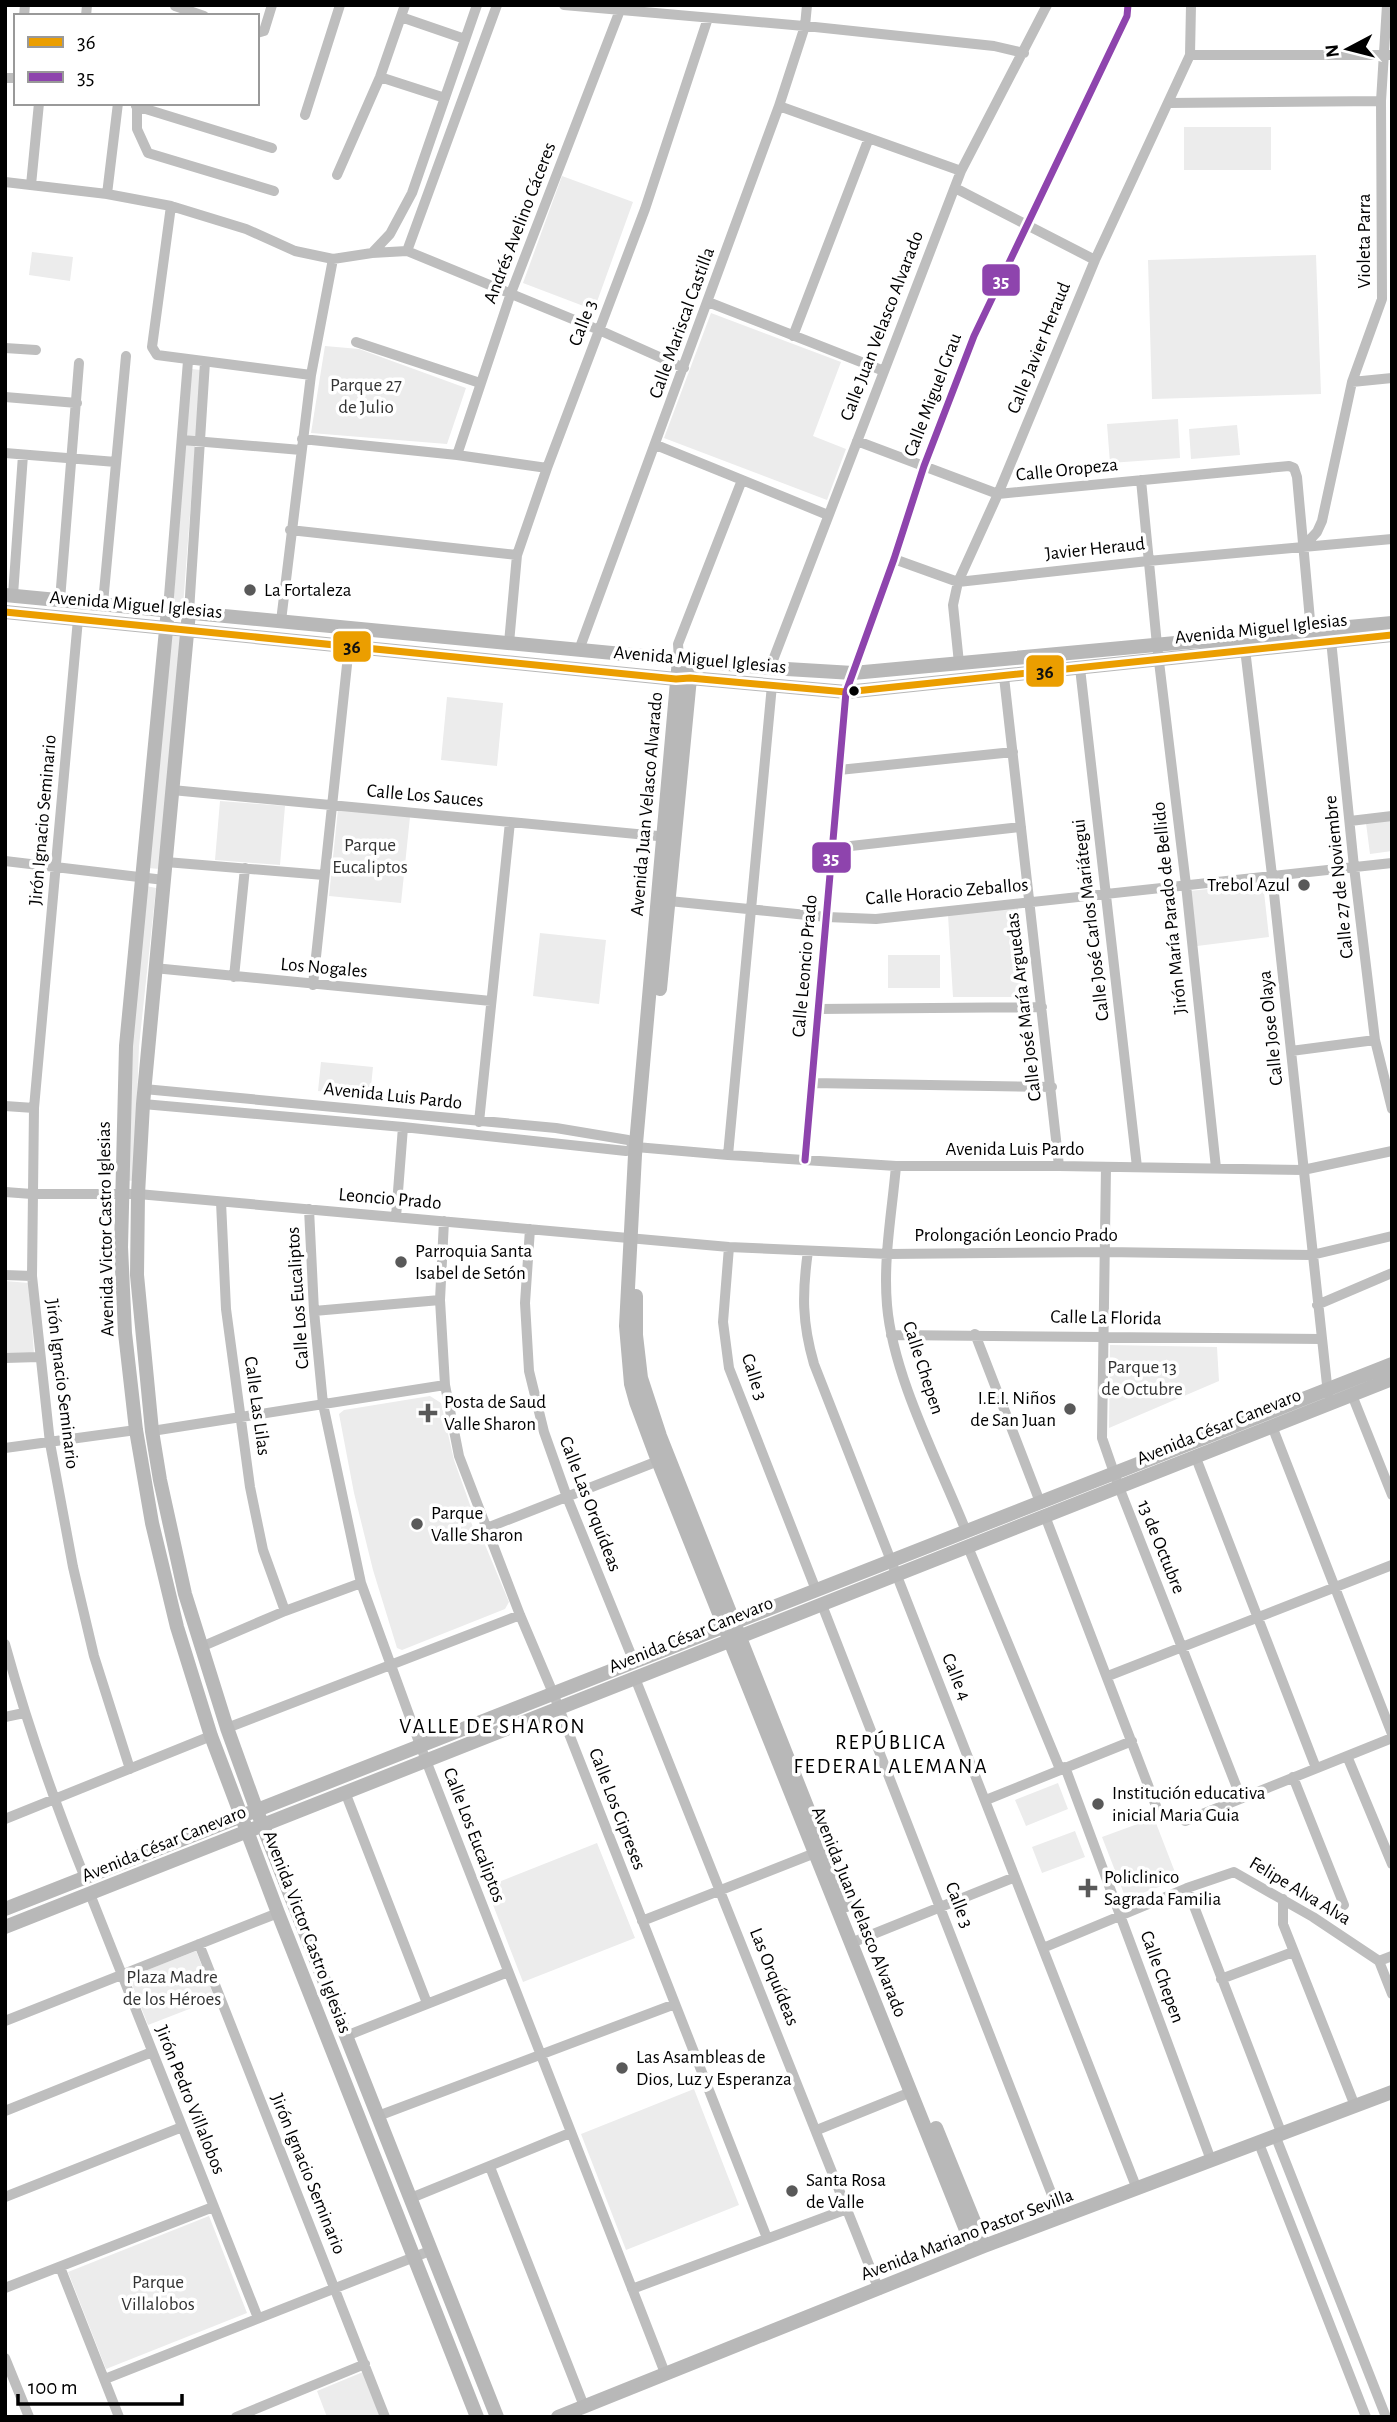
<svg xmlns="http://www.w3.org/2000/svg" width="1397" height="2422" font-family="'Alegreya Sans',sans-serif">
<rect width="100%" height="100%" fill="#fff"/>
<path fill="#ececec" d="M1184,127H1271V170H1184Z
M562,176L633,202L594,310L523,283Z
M32,252L73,257L70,281L29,275Z
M1316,255L1321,394L1152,399L1148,260Z
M711,313L841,362L813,436L846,449L827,500L664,438Z
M325,346L359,349L466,388L447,444L311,433Z
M191,369L201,370L183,606H173Z
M1178,419L1180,458L1110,463L1107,424Z
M1237,425L1240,455L1191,459L1189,429Z
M170,635L181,637L160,869L148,868Z
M447,697L503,703L497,766L441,760Z
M220,801L285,806L280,865L215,860Z
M338,809L410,817L401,903L329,896Z
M1392,820V851L1370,854L1366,823Z
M1263,883L1269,937L1197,946L1190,891Z
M146,886L156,888L139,1046L134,1181L124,1180L131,1041Z
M1018,908L1028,997H953L948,915Z
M540,933L606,940L599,1004L533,996Z
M888,955H940V988H888Z
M321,1062L373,1067L370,1096L318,1091Z
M5,1281L29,1283L34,1354H5Z
M1110,1345L1217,1347L1219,1381L1109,1428Z
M430,1396L441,1403L454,1460L474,1516L471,1522L473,1527L478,1528L509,1602L505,1609L402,1650L397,1648L373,1570L354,1493L339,1414L344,1410Z
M1058,1783L1068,1809L1026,1826L1015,1800Z
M1154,1818L1178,1880L1126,1899L1102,1837Z
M1075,1831L1085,1857L1042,1873L1032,1847Z
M597,1843L635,1938L523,1982L486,1887Z
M196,1951L215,1999L148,2025L129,1977Z
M694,2089L739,2205L626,2250L581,2134Z
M209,2216L247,2313L106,2369L68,2272Z
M363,2372L380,2417H327L317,2391Z"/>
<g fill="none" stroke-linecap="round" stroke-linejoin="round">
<path stroke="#bebebe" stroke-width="10" d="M564,5L815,27L994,46L1024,53
M175,6L204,16
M24,16L25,5
M86,16L87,5
M401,17L465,39
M257,33L264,31L272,5
M1190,55H1390
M380,77L445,98
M5,78H16
M137,103V129L148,153L274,191
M1169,103L1381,101
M136,106L272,148
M779,106L961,171
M305,115L340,5
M337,175L380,77L405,5
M5,182L107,194L171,206L246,229L295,251L333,259L372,253L407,251L599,330L684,368
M31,185L39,103
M955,188L1095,260
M107,194L118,103
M171,206L152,347L157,355L311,375
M407,251L497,5
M372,253L390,234L412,193L477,5
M708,302L884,371
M793,336L869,138
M356,342L480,383
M5,348L36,350
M1352,382L1392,378
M5,397L77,403
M302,439L457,455L547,468
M182,440L301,450
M857,441L998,494L1289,466L1294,468L1297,477L1311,631
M656,445L828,515
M5,453L116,462
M457,455L511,293L622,5
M1141,480L1157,645L1186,885L1216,1168
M290,530L517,555
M1304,546L1317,532L1322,521L1352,382L1382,299L1381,101L1387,5
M894,559L958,582L1148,561L1392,539
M13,595L23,455
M60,600L79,363
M103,603L126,356
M168,609L188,361
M189,612L205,362
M78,619L34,1108L32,1276L50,1443L73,1567L94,1656L130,1769
M281,621L311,375L333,259
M1331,640L1354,867L1375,1040L1392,1109
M509,643L517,555L547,468L645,209L708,18
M1245,649L1272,875L1328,1394
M579,650L779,106L805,26L807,5
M679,659L678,644L742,480
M959,663L953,605L958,582L998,494L1095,260L1190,55L1191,5
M770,668L961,171L1047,5
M1080,668L1137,1167
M1004,677L1059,1166
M839,770L1013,752
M172,790L668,837
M1350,821L1392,816
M833,848L1021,827
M5,861L164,880
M166,862L324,875
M669,901L827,917L876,919L1392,863
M154,968L491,1001
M234,977L245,868
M313,985L349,646
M818,1009L1042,1007
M1291,1051L1375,1040
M812,1083L1052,1087
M144,1089L556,1128L628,1140L636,1147
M143,1104L403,1127L626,1151L636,1147L728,1155L896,1166H1059L1303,1170L1392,1151
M5,1106L34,1108
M479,1122L510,822
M728,1155L772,685
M805,1160L846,692L894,559L924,466L974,336L1127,16L1128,5
M896,1166C892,1212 883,1259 887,1305C893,1377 939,1463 966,1531
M1106,1167L1102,1438L1119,1487L1241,1798
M5,1192L32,1194H138L729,1247L888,1254L1105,1252L1312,1255L1392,1236
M221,1202L226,1309L250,1487L263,1550L285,1611
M309,1209L314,1311L323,1404L361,1583L420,1745L665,2373
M396,1217L403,1127
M444,1221L440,1300L445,1385L459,1456L520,1615L553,1693L767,2238
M530,1229L525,1303L529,1371L544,1432L567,1497L634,1662
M729,1247L723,1322L729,1368L816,1590
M808,1251C802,1293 802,1323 814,1364L1137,2189
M5,1275L32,1276
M1317,1305L1392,1273
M314,1311L440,1300
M975,1334L1040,1502
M891,1335L1321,1339
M5,1358L39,1357
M1352,1395L1392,1495
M1272,1426L1392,1734
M152,1431L445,1385
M5,1448L136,1430
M1196,1458L1316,1768
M1045,1516L1156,1806
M487,1528L658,1461
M968,1547L1060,1769
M822,1605L1061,2218
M5,1644C27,1724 54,1801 85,1878
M201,1647L285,1611L361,1583
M1108,1676L1392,1565
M635,1678L879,2290
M5,1717L24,1713
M227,1728L520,1615
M1347,1756L1392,1864
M1065,1767L1211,2160
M1293,1777L1344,1905
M345,1792L427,2003
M986,1800L1132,1741
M5,1819L211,1736
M1185,1821L1392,1738
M1187,1888L1281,2132
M90,1894L258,2318
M1283,1899V1924L1355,2106
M642,1921L815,1853
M851,1943L1015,1877
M199,1944L385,2417
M1043,1948L1187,1888L1234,1872L1313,1917L1379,1961
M1379,1961L1392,1994
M1379,1961L1392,1956
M1221,1979L1293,1952
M5,2021L278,1913
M346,2036L508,1972
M5,2111L152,2052
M378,2116L675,2004
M817,2130L911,2092
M1275,2135L1386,2417
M1258,2141L1366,2417
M490,2167L584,2406
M5,2197L182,2127
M411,2198L570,2133
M60,2267L119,2417
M5,2288L213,2207
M632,2289L847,2209
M5,2358L29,2417
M105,2379L432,2250
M236,2417L365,2364"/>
<path stroke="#b8b8b8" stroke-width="14" d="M5,595L770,668L853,673L1392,623
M168,609L126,1046L121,1247L125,1333L136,1430L152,1523L177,1627L211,1736L278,1913L477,2417
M5,612L676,679L690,678L846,692L1392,635
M189,612L143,1104L138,1194L137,1275L152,1431L160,1480L185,1594L227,1728L257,1811L497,2417
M679,659L635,1155L626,1326L631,1384L636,1402L658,1461L974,2250
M660,989L690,678L679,659
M636,1296V1335L641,1378L660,1436L846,1905
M5,1909L1392,1364
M5,1927L1392,1379
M936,2128L984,2246
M558,2417L984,2246L1392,2092"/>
<defs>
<path id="bus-1" d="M5,612L676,679L690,678L846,692L1392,635"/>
<path id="bus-2" d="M805,1160L846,692L894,559L924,466L974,336L1127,16L1128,5"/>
</defs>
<use href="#bus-1" stroke="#fff" stroke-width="12"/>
<use href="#bus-2" stroke="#fff" stroke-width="12"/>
<use href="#bus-1" stroke="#eb9e00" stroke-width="7"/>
<use href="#bus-2" stroke="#8e44ad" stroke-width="7"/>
</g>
<g fill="#595959" stroke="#fff" stroke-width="2.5">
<circle cx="250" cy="590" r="7"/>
<circle cx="1304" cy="885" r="7"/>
<circle cx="401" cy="1262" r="7"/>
<circle cx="1070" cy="1409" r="7"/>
<path d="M424.5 1402.5h7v7h7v7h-7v7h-7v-7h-7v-7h7z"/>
<circle cx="417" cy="1524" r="7"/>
<circle cx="1098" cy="1804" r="7"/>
<path d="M1084.5 1877.5h7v7h7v7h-7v7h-7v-7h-7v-7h7z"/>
<circle cx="622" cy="2068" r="7"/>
<circle cx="792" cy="2191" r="7"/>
</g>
<circle fill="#000" stroke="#fff" stroke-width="2.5" cx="854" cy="691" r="6"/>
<g text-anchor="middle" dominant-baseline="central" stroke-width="7" stroke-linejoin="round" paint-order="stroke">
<g font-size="19" fill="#000" stroke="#fff">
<text transform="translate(520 223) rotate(-69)">Andrés Avelino Cáceres</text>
<text transform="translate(1364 241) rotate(-90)">Violeta Parra</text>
<text transform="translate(583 323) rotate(-69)">Calle 3</text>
<text transform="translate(682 323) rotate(-70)">Calle Mariscal Castilla</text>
<text transform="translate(882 326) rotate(-69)">Calle Juan Velasco Alvarado</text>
<text transform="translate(1039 348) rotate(-68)">Calle Javier Heraud</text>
<text transform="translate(933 395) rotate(-69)">Calle Miguel Grau</text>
<text transform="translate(1067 470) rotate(-6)">Calle Oropeza</text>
<text transform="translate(1095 549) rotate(-6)">Javier Heraud</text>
<text transform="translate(136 605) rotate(5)">Avenida Miguel Iglesias</text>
<text transform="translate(1261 629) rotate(-6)">Avenida Miguel Iglesias</text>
<text transform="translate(700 660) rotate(5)">Avenida Miguel Iglesias</text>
<text transform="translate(425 796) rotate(5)">Calle Los Sauces</text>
<text transform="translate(647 804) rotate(-85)">Avenida Juan Velasco Alvarado</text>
<text transform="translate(43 820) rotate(-85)">Jirón Ignacio Seminario</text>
<text transform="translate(1339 877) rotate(-96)">Calle 27 de Noviembre</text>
<text transform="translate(947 892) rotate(-5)">Calle Horacio Zeballos</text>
<text transform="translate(1170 908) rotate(-96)">Jirón María Parado de Bellido</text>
<text transform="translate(1091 920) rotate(-97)">Calle José Carlos Mariátegui</text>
<text transform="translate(805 966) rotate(-85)">Calle Leoncio Prado</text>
<text transform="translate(324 968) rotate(5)">Los Nogales</text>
<text transform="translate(1024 1007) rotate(-97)">Calle José María Arguedas</text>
<text transform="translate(1271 1028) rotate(-96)">Calle Jose Olaya</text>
<text transform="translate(393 1096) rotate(6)">Avenida Luis Pardo</text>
<text x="1015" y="1149">Avenida Luis Pardo</text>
<text transform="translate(390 1199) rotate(5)">Leoncio Prado</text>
<text transform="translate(106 1229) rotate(-91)">Avenida Victor Castro Iglesias</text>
<text x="1016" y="1235">Prolongación Leoncio Prado</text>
<text transform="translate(298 1298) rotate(-94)">Calle Los Eucaliptos</text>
<text transform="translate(1106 1318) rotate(1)">Calle La Florida</text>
<text transform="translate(923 1368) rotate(72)">Calle Chepen</text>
<text transform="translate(754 1377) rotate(72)">Calle 3</text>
<text transform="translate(62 1384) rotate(83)">Jirón Ignacio Seminario</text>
<text transform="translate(257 1406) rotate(82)">Calle Las Lilas</text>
<text transform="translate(1219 1427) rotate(-22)">Avenida César Canevaro</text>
<text transform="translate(590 1504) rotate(69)">Calle Las Orquídeas</text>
<text transform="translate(1161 1547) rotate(68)">13 de Octubre</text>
<text transform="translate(691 1635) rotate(-22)">Avenida César Canevaro</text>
<text transform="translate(956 1677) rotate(68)">Calle 4</text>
<text transform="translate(617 1809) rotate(69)">Calle Los Cipreses</text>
<text transform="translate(474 1835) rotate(69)">Calle Los Eucaliptos</text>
<text transform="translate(164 1844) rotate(-22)">Avenida César Canevaro</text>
<text transform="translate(1300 1891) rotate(31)">Felipe Alva Alva</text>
<text transform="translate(959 1905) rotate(69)">Calle 3</text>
<text transform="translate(859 1912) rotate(68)">Avenida Juan Velasco Alvarado</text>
<text transform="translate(307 1932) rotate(69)">Avenida Victor Castro Iglesias</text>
<text transform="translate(774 1977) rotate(68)">Las Orquídeas</text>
<text transform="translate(1162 1977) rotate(70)">Calle Chepen</text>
<text transform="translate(190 2100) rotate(68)">Jirón Pedro Villalobos</text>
<text transform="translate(308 2174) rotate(68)">Jirón Ignacio Seminario</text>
<text transform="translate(967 2235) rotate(-21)">Avenida Mariano Pastor Sevilla</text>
</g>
<g font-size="19" fill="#333" stroke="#fff">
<text x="366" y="385">Parque 27<tspan x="366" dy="22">de Julio</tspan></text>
<text x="370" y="845">Parque<tspan x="370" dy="22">Eucaliptos</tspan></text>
<text x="1142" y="1367">Parque 13<tspan x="1142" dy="22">de Octubre</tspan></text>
<text x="172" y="1977">Plaza Madre<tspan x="172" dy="22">de los Héroes</tspan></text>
<text x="158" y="2282">Parque<tspan x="158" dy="22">Villalobos</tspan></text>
</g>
<g font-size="19" fill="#000" stroke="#fff" text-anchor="start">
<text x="264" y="590">La Fortaleza</text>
<text x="1290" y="885" text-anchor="end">Trebol Azul</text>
<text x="415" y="1251">Parroquia Santa<tspan x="415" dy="22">Isabel de Setón</tspan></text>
<text x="1056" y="1398" text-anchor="end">I.E.I. Niños<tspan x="1056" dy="22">de San Juan</tspan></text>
<text x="444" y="1402">Posta de Saud<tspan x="444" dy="22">Valle Sharon</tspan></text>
<text x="431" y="1513">Parque<tspan x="431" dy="22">Valle Sharon</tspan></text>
<text x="1112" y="1793">Institución educativa<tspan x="1112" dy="22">inicial Maria Guia</tspan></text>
<text x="1104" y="1877">Policlinico<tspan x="1104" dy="22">Sagrada Familia</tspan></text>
<text x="636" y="2057">Las Asambleas de<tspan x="636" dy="22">Dios, Luz y Esperanza</tspan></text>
<text x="806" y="2180">Santa Rosa<tspan x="806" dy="22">de Valle</tspan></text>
</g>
<g font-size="21" letter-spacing="2" fill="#000" stroke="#fff">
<text x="493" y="1726">VALLE DE SHARON</text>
<text x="891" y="1742">REPÚBLICA<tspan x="891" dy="24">FEDERAL ALEMANA</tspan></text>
</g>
</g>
<g stroke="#fff" stroke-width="2.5">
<rect x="981" y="263" width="40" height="34" rx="7" fill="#8e44ad"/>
<rect x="332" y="630" width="40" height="33" rx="7" fill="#eb9e00"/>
<rect x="1025" y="654" width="40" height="34" rx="7" fill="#eb9e00"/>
<rect x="811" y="841" width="41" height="33" rx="7" fill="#8e44ad"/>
</g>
<g font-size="19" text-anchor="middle" font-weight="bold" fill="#fff">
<text x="1001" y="287">35</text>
<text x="831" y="864">35</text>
</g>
<g font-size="19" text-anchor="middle" font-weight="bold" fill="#111">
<text x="352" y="653">36</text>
<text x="1045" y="678">36</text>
</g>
<rect width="1397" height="2422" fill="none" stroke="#000000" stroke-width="14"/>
<rect x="14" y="14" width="245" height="91" fill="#ffffff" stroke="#999999" stroke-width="2"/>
<rect x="28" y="37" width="35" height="10" fill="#eb9e00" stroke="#999999" stroke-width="2"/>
<text x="77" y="49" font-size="21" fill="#000000">36</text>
<rect x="28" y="72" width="35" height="10" fill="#8e44ad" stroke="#999999" stroke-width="2"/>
<text x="77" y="84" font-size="21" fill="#000000">35</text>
<g transform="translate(1348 49) rotate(263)" stroke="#ffffff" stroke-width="5" paint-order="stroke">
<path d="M0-5L12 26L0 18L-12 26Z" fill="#000000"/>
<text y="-10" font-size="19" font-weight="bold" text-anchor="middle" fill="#000000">N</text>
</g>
<path d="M18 2394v10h164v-10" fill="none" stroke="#000000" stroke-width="3.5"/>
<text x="28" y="2394" font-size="21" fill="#000000" stroke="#ffffff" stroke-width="5" paint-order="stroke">100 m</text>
</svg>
